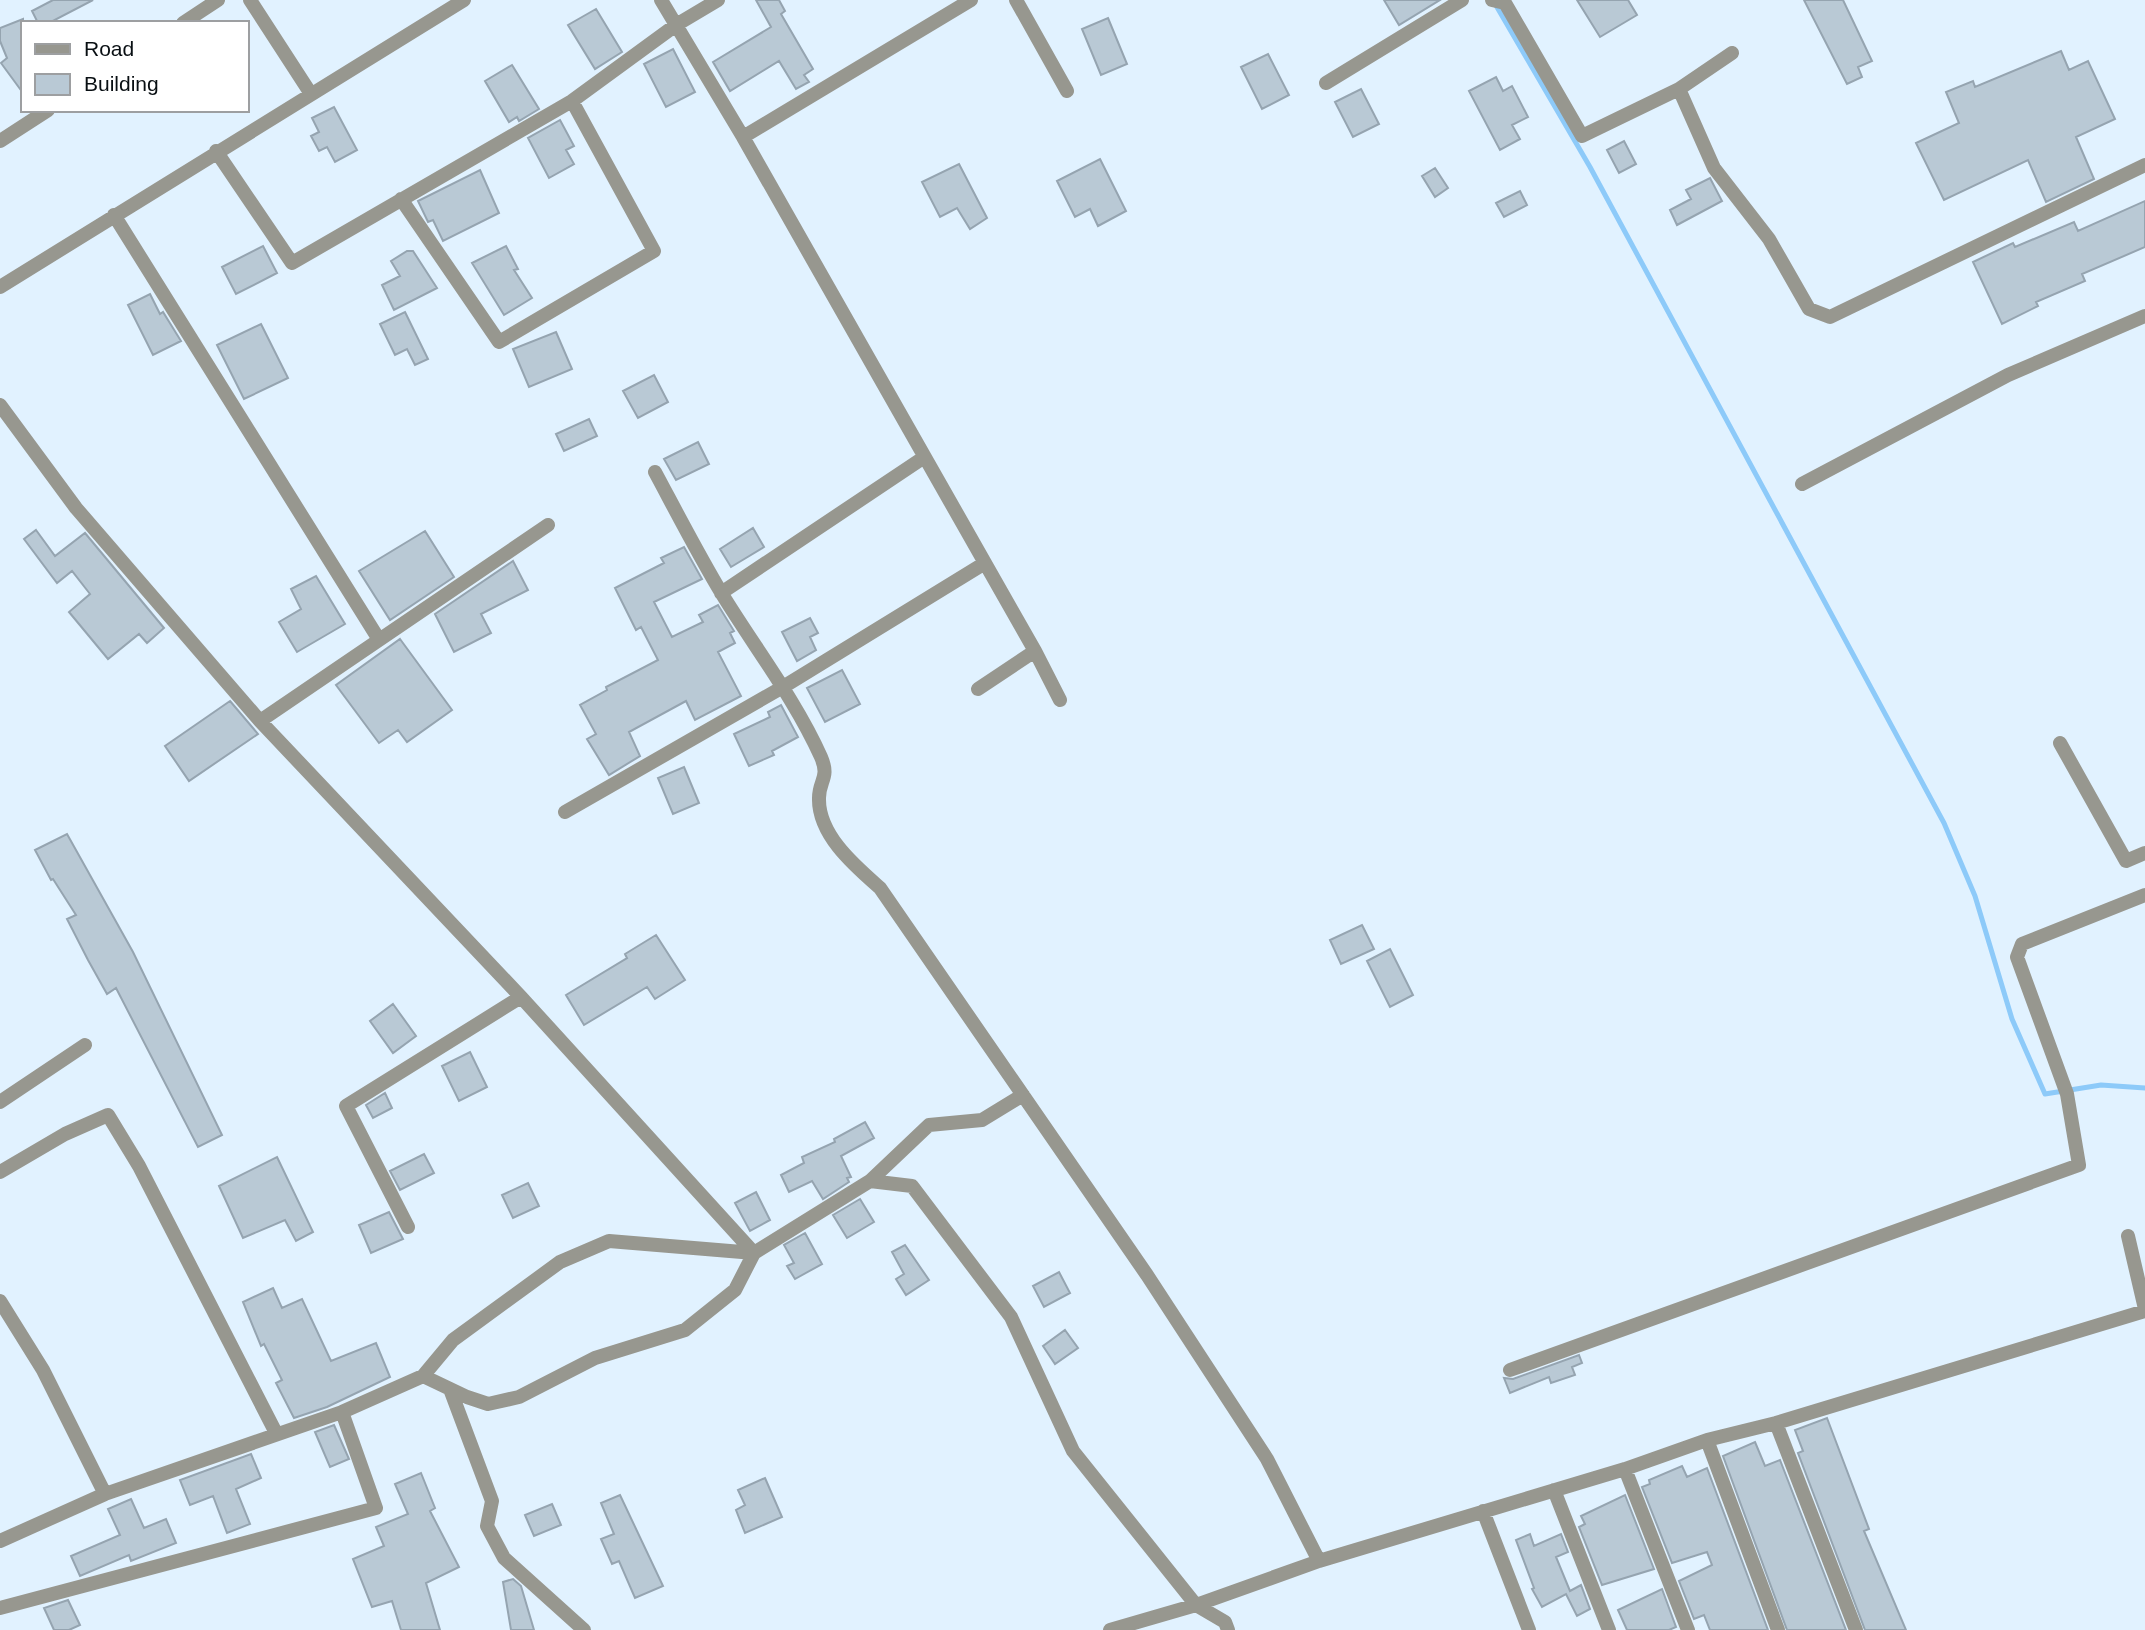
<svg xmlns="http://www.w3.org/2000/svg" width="2145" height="1630" font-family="Helvetica,sans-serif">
<rect width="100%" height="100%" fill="#e1f2ff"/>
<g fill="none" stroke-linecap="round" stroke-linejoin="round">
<path stroke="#8dcaf9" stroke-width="5" d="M1494,2L1590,167L1944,823L1975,896L2012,1019L2045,1094L2101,1085L2145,1088"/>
</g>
<path fill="#b9c9d5" stroke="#95a4b0" stroke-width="2" d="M53,0H93L49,23H38L32,11Z
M756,0H779L785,11L781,14L813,69L804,75L809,82L796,89L779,61L730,91L713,62L771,27Z
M1384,0H1440L1399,25Z
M1577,0H1628L1637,15L1600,37Z
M1804,0H1843L1872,61L1858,67L1862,77L1847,84Z
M596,9L622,52L595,69L568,25Z
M1108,18L1127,64L1101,75L1082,29Z
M23,19V93L1,63L7,58L0,41V28Z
M673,49L695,92L666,107L644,64Z
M2061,51L2069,70L2088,61L2115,119L2076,137L2094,179L2046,202L2028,160L1944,200L1916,143L1959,123L1946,92L1973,81L1975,87Z
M1268,54L1289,95L1262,109L1241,67Z
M512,65L539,109L519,121L517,117L509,122L485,81Z
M1496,77L1503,91L1512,86L1528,117L1512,125L1520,139L1500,150L1469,91Z
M1361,89L1379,124L1353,137L1335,102Z
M334,107L357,150L335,162L327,147L319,151L311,136L319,132L312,118Z
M560,120L574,146L566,150L574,164L549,178L528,138Z
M1624,141L1636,164L1619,173L1607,150Z
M1100,159L1126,211L1098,226L1090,209L1075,217L1057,181Z
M959,164L987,218L970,229L957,208L940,217L922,182Z
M1435,168L1448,188L1435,197L1422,176Z
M480,170L499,213L443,241L433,220L428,222L418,201Z
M1710,178L1722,201L1677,225L1670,210L1691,199L1686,190Z
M1520,191L1527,205L1504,217L1496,203Z
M2145,201V247L2082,274L2085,281L2036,302L2038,306L2002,324L1973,262L2013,243L2015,247L2074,222L2078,231Z
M263,246L277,273L236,294L222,267Z
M506,246L518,269L514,270L532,298L504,315L472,263Z
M407,251H413L437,288L394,310L382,285L400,276L391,261Z
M150,294L160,314L163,312L181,341L153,355L128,305Z
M405,312L428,359L415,365L407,349L395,355L380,324Z
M261,324L288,378L244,399L217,345Z
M556,332L572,369L529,387L513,349Z
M654,375L668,402L638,418L623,391Z
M589,419L597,436L564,451L556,434Z
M698,442L709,464L676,480L664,459Z
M753,528L764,547L731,567L720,549Z
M36,530L55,556L85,533L164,628L147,643L139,634L108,659L69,612L90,594L72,571L57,583L24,539Z
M425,531L454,577L390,620L359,571Z
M684,547L702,579L654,602L672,637L703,622L699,615L718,605L734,631L730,633L735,643L718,652L741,696L695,720L686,701L629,732L640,756L609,775L587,739L596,734L580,705L607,690L606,687L658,660L641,627L636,630L615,588L664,563L661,558Z
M513,561L528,590L481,614L491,633L454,652L435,614Z
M316,576L345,624L297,652L279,622L301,609L291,589Z
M810,618L818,633L810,637L816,650L797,661L782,632Z
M400,639L452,710L407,742L398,730L379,743L336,685Z
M842,670L860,704L825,722L807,688Z
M230,701L258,734L189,781L165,746Z
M781,705L798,737L772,751L774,755L749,766L734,734L770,717L768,712Z
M684,767L699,803L673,814L658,778Z
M67,834L133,952L222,1135L198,1147L116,988L107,994L88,960L67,919L76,915L53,879L51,880L35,850Z
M1362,925L1374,949L1341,964L1330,940Z
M656,935L685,980L655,999L647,987L584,1025L566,995L627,958L625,954Z
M1390,949L1413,995L1390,1007L1367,961Z
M393,1004L416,1036L393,1053L370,1021Z
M470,1052L487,1087L459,1101L442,1066Z
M385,1093L392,1108L373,1118L366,1105Z
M865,1122L874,1138L841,1156L851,1177L847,1178L849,1182L823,1199L812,1181L789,1192L781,1175L804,1163L802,1157L835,1142L834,1139Z
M424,1154L434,1173L400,1190L390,1171Z
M277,1157L313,1232L296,1241L285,1220L243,1238L219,1186Z
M528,1183L539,1206L513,1218L502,1195Z
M756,1192L770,1220L750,1231L735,1203Z
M860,1199L874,1222L847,1238L833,1215Z
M389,1212L403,1239L371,1253L359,1225Z
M805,1233L822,1264L795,1279L787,1266L794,1263L784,1245Z
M905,1245L929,1280L906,1295L896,1279L904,1274L892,1252Z
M1059,1272L1070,1293L1044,1307L1033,1286Z
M273,1288L282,1308L302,1299L331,1361L376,1343L390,1377L327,1407L294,1418L276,1383L282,1380L264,1344L261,1346L243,1302Z
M1065,1330L1078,1348L1055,1364L1043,1346Z
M1579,1355L1582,1363L1572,1367L1575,1375L1551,1383L1549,1377L1510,1393L1504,1378L1513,1379Z
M1827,1418L1869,1529L1864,1531L1906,1630H1865L1798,1453L1803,1451L1795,1430Z
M334,1425L349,1459L330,1467L315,1432Z
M1755,1442L1765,1466L1780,1460L1846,1630H1787L1723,1456Z
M251,1454L261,1478L236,1489L250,1524L227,1533L213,1496L190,1505L180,1480Z
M1682,1466L1687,1477L1707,1468L1768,1630H1710L1704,1615L1694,1619L1679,1581L1712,1565L1707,1552L1672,1563L1642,1487L1650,1484L1649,1480Z
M421,1473L435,1508L430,1511L459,1567L426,1583L440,1630H401L392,1601L372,1607L353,1559L384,1546L376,1527L408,1514L395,1484Z
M765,1478L782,1517L745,1533L736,1510L745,1505L738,1490Z
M620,1495L663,1586L635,1598L619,1561L612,1564L601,1539L614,1534L601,1503Z
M1625,1495L1654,1569L1602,1585L1579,1527L1585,1524L1581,1516Z
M131,1499L144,1528L166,1519L176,1543L131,1561L129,1555L80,1576L71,1556L120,1535L108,1509Z
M552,1504L561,1525L534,1536L525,1515Z
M1530,1534L1534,1546L1561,1534L1568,1552L1556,1557L1570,1591L1581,1585L1590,1609L1577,1616L1566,1594L1542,1607L1532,1589L1534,1588L1516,1540Z
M513,1579L521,1586L534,1630H511L503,1582Z
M1662,1589L1676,1627L1669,1630H1627L1618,1610Z
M68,1600L80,1625L69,1630H54L44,1608Z"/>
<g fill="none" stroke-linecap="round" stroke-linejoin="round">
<path stroke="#97978f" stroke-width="14" d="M250,0L311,94
M661,0L743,137L1035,651L1060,700
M1016,0L1067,91
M1492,0L1505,3L1582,136L1679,89L1732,53
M183,23L218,0
M1326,83L1462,0
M1679,89L1714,168L1769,239L1809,309L1830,317L2145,165
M743,137L971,0
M0,141L48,110
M216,151L292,263L572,101L676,25L718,0
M401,199L499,342L654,251L572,101
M114,215L378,638
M0,287L464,0
M0,405L76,508L260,721L548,525
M655,472C677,513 698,554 722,594C755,648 795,699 821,757C830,778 819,780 819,798C818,835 855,866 880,888L1147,1275L1267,1459L1319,1561
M1802,484L2008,375L2145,316
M721,593L923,458
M978,689L1035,651
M260,721L521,997L754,1253L735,1290L685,1330L595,1358L519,1397L488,1404L467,1397L423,1376
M2060,743L2126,861L2145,853
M565,812L783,687L985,563
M0,1102L85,1045
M0,1172L65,1134L108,1115L139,1166L276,1433
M870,1181L912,1186L1011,1317L1073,1451L1196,1605L1225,1622L1228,1630
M408,1227L346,1106L521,997
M2128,1236L2145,1309
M0,1301L43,1370L105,1494
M1510,1370L2079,1165L2067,1094L2017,957L2022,944L2145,895
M450,1389L492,1501L487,1526L504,1558L584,1630
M1776,1423L1856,1630
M1707,1440L1778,1630
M1625,1469L1688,1630
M1554,1490L1609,1630
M1483,1511L1529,1630
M0,1541L105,1494L342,1412L423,1376L453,1340L560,1262L609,1241L754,1253L870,1181L929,1125L982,1120L1023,1095
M0,1608L376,1508L342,1412
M1110,1630L1196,1605L1319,1561L1625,1469L1707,1440L1776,1423L2145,1311"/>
</g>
<rect x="21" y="21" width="228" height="91" fill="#ffffff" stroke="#9d9fa1" stroke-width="2"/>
<rect x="35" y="44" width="35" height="10" fill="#97978f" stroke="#9d9fa1" stroke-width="2"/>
<text x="84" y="56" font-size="21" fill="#090f13">Road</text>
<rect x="35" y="74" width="35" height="21" fill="#b9c9d5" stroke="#9d9fa1" stroke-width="2"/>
<text x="84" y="91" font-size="21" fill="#090f13">Building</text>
</svg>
